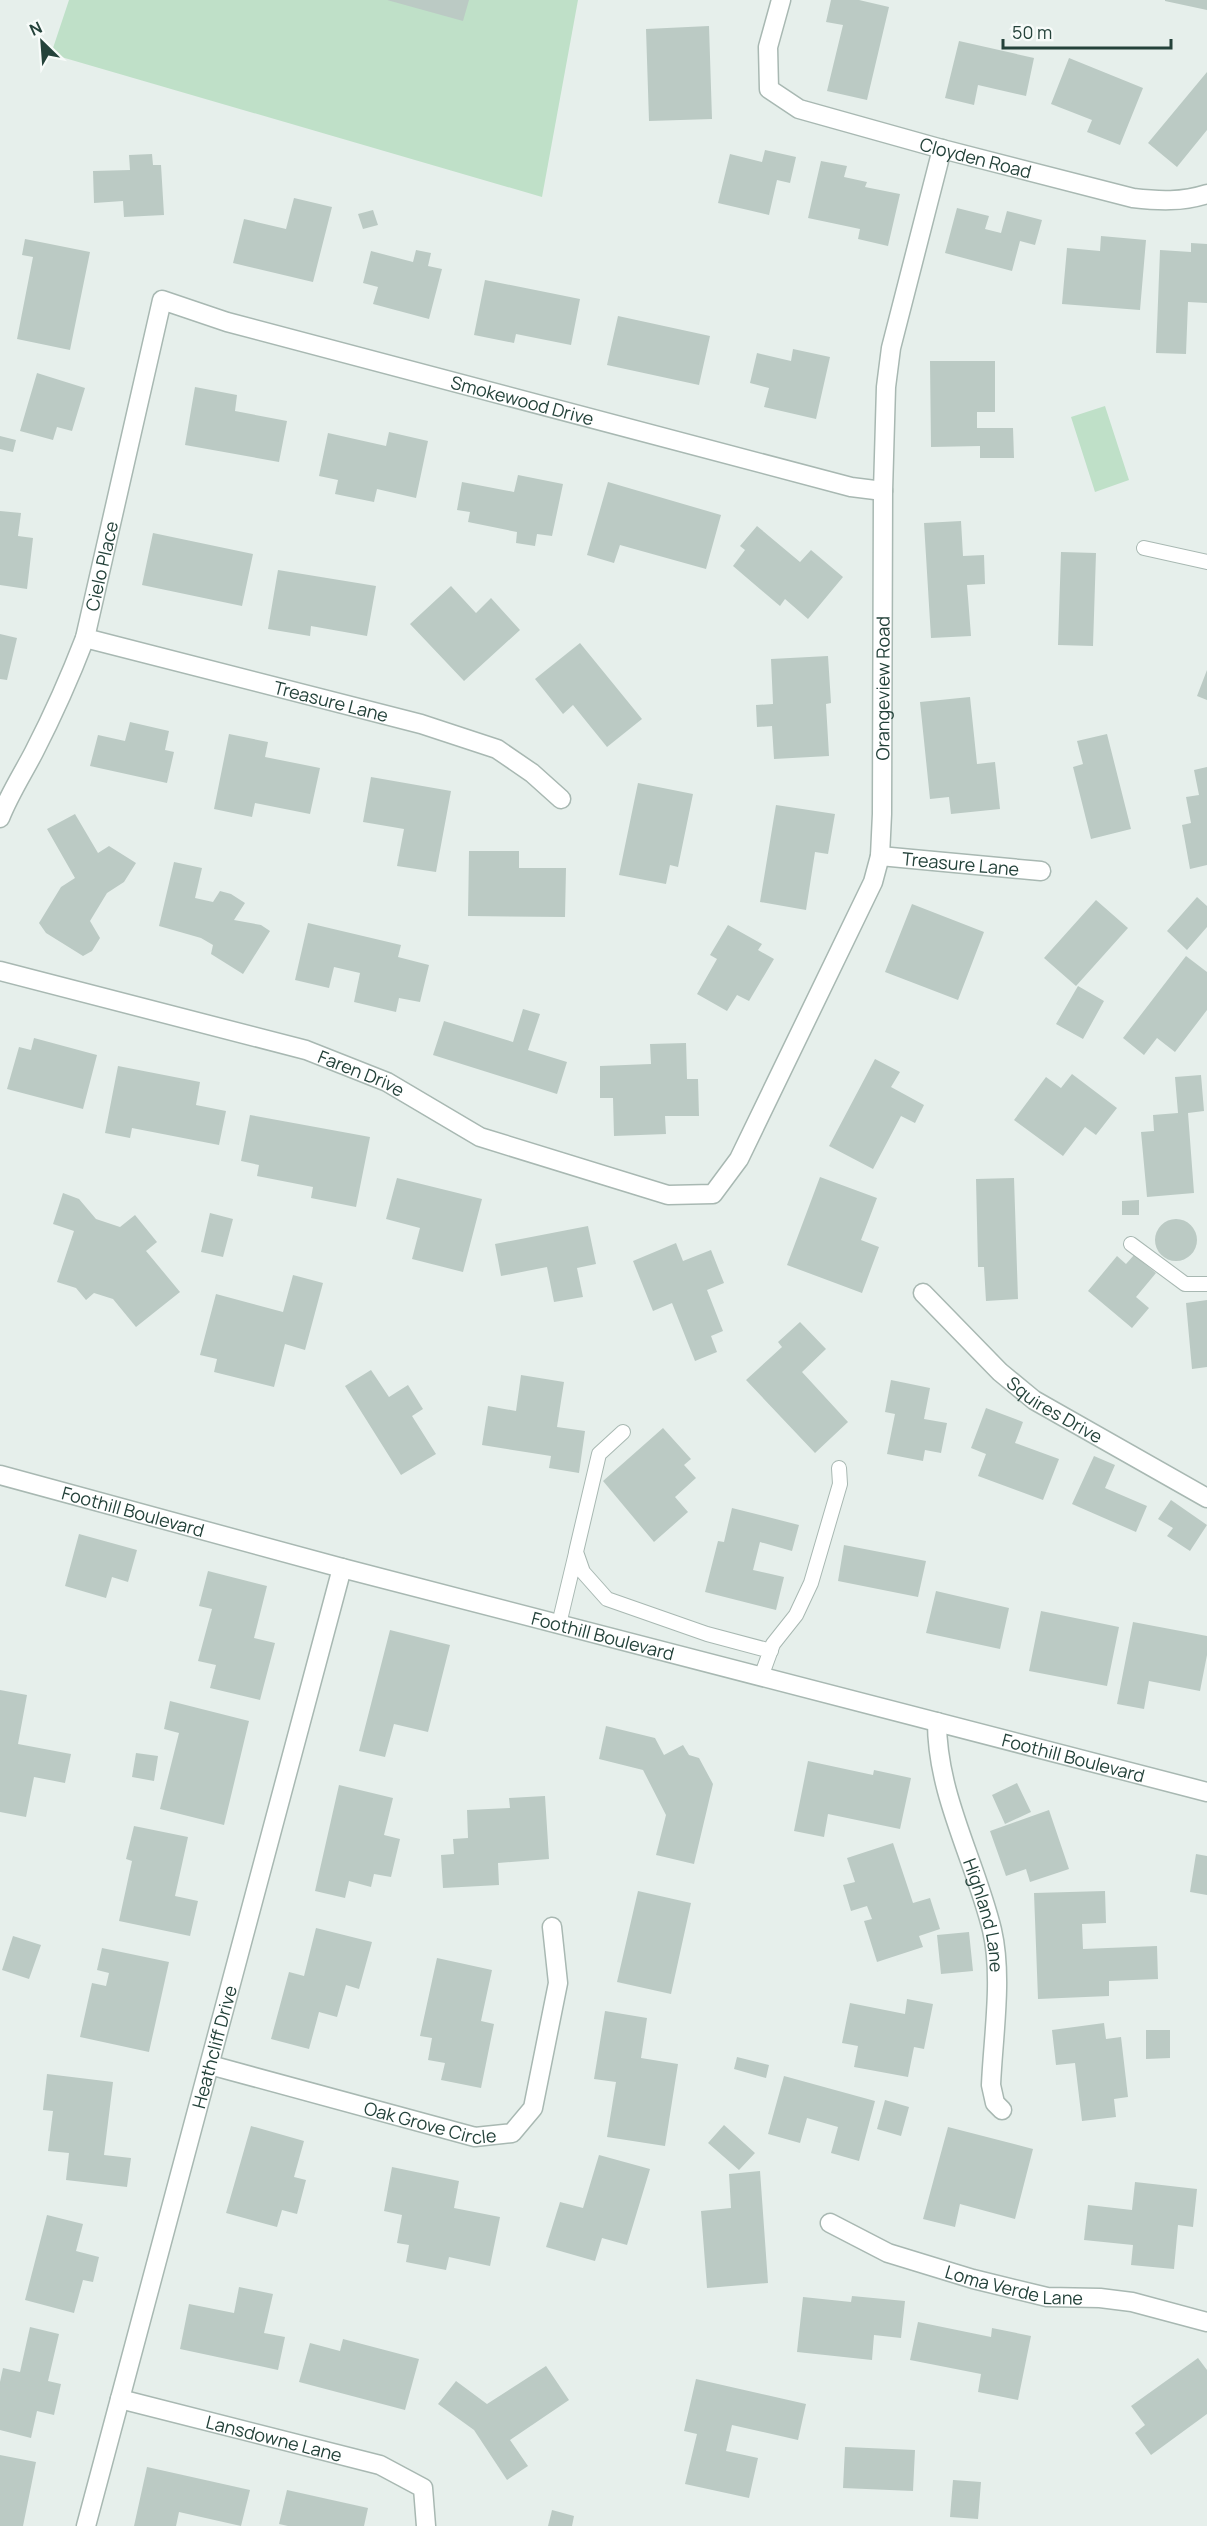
<svg xmlns="http://www.w3.org/2000/svg" width="1207" height="2526" font-family="Manrope,sans-serif">
<rect width="100%" height="100%" fill="#e6efeb"/>
<path fill="#bfe0c8" d="M69,0H578L542,197L51,54Z
M1105,406L1129,480L1095,492L1071,417Z"/>
<path fill="#bbcac4" d="M387,0H469L463,21Z
M831,0H859L889,7L867,100L827,91L843,25L826,22Z
M1165,0H1207V10L1165,1Z
M709,26L712,119L649,121L646,29Z
M959,41L1034,58L1026,96L978,85L974,105L945,98Z
M1069,58L1143,88L1120,145L1087,132L1092,120L1051,104Z
M1207,72V130L1177,167L1148,143Z
M765,150L796,157L790,183L777,180L769,215L718,203L730,154L762,162Z
M152,154L153,165H161L164,215L124,217L123,201L94,203L93,171L130,170L129,155Z
M821,161L847,166L844,177L867,182L865,187L900,194L888,246L858,239L860,229L808,218Z
M294,198L332,207L313,282L233,263L244,219L286,229Z
M957,208L989,216L985,229L1001,233L1007,211L1042,220L1035,245L1020,241L1012,271L945,253Z
M373,210L378,225L363,229L358,214Z
M1101,236L1146,240L1140,310L1062,304L1067,248L1100,251Z
M25,239L90,252L70,350L17,339L33,257L22,255Z
M1191,243L1207,244V303L1188,302L1186,354L1156,353L1160,250L1191,252Z
M416,250L431,253L428,266L442,269L429,319L373,304L378,287L363,283L371,251L413,262Z
M485,280L580,299L571,345L516,334L514,343L474,335Z
M618,316L710,336L699,385L607,365Z
M793,349L830,357L816,419L764,407L769,388L750,383L757,353L791,361Z
M930,361H995V412H977V428H1013L1014,458H980V446L931,447Z
M37,373L85,388L72,431L57,427L53,440L20,431Z
M195,387L237,395L235,411L287,421L279,462L185,445Z
M389,432L428,441L416,498L377,489L374,502L335,494L338,480L319,476L328,433L386,446Z
M0,436L16,440L13,452L0,449Z
M518,475L563,484L552,536L537,534L535,546L516,543L517,532L468,522L470,512L457,510L462,482L514,492Z
M608,482L721,515L706,569L620,545L614,563L587,555Z
M0,511L21,513L18,536L33,538L27,589L0,585Z
M961,521L963,556L984,555L985,584L967,585L971,636L931,638L924,523Z
M757,526L800,562L811,550L843,577L808,619L785,599L780,606L733,566L745,550L740,546Z
M153,533L253,554L242,606L142,585Z
M1061,552L1096,553L1093,646L1058,645Z
M278,570L376,586L367,636L311,626L310,636L268,629Z
M451,586L476,613L491,598L520,630L464,681L410,624Z
M0,634L17,638L7,680L0,679Z
M580,643L642,719L607,747L573,705L563,714L535,679Z
M828,656L831,703L826,704L829,756L774,759L772,726L757,727L756,705L773,704L771,659Z
M1207,670V700L1197,696Z
M970,697L977,764L995,762L1000,809L951,814L949,797L930,799L920,702Z
M130,722L169,731L165,750L174,752L167,783L90,766L98,735L125,741Z
M229,734L268,742L265,757L320,768L310,814L255,803L252,817L214,809Z
M1107,734L1131,829L1091,839L1073,767L1083,764L1077,741Z
M1207,767V865L1190,869L1182,825L1191,823L1186,797L1199,795L1194,770Z
M371,777L451,791L436,872L397,866L404,829L363,822Z
M638,783L693,794L678,867L670,865L666,884L619,875Z
M776,805L835,814L828,854L815,852L806,910L760,902Z
M75,814L98,853L109,846L136,863L124,882L107,893L90,921L100,938L92,951L83,956L46,933L39,923L61,887L75,878L47,829Z
M469,851H519V868H566L565,917L468,916Z
M174,862L202,868L195,898L213,902L220,891L231,894L245,903L234,920L261,925L270,931L243,974L211,954L213,945L201,938L159,926Z
M1197,897L1207,906V927L1187,950L1167,931Z
M1096,900L1128,928L1076,986L1044,958Z
M912,904L984,932L958,1000L885,972Z
M308,923L401,945L398,957L429,965L420,1002L399,998L396,1012L354,1002L360,973L334,967L329,988L295,980Z
M728,925L762,944L758,950L774,959L749,1001L737,995L727,1011L697,994L717,959L710,955Z
M1186,956L1207,972V1010L1175,1052L1157,1038L1144,1055L1123,1038Z
M1078,986L1104,1001L1083,1039L1056,1024Z
M523,1009L540,1014L528,1050L567,1062L557,1094L433,1055L444,1021L513,1042Z
M34,1038L97,1055L83,1109L7,1089L19,1047L31,1050Z
M686,1043L687,1079H698L699,1116H665L666,1134L614,1136L613,1098H600V1066L651,1064L650,1044Z
M875,1059L900,1072L891,1087L924,1105L915,1123L901,1116L873,1169L829,1146Z
M118,1066L200,1082L196,1105L226,1111L219,1145L132,1128L130,1138L105,1133Z
M1072,1074L1117,1108L1096,1135L1085,1127L1063,1156L1014,1120L1046,1077L1061,1088Z
M1201,1075L1204,1111L1188,1113L1194,1193L1147,1197L1141,1132L1154,1131L1153,1115L1178,1113L1175,1077Z
M250,1115L370,1137L356,1207L311,1198L313,1187L257,1176L259,1165L241,1161Z
M820,1177L877,1198L861,1240L879,1247L862,1293L787,1265Z
M397,1178L482,1199L463,1272L412,1259L420,1228L386,1219Z
M1014,1178L1018,1299L986,1301L984,1267H978L976,1179Z
M63,1193L79,1199L96,1219L120,1227L135,1215L157,1242L146,1251L180,1292L136,1327L113,1299L94,1293L86,1300L76,1288L57,1282L74,1231L53,1224Z
M1139,1200V1215H1122V1201Z
M210,1213L233,1219L223,1257L201,1252Z
M1155 1240a21 21 0 1 1 42 0a21 21 0 1 1-42 0Z
M588,1226L596,1264L577,1268L583,1297L554,1302L547,1267L501,1276L495,1244Z
M676,1243L683,1261L711,1250L724,1283L707,1290L723,1331L711,1336L717,1352L695,1361L672,1303L653,1311L633,1261Z
M1134,1255L1156,1273L1136,1297L1149,1308L1132,1328L1088,1291L1117,1256L1126,1264Z
M293,1275L323,1283L305,1350L285,1344L274,1387L214,1372L217,1359L200,1355L216,1294L283,1312Z
M1207,1300V1367L1192,1369L1186,1303Z
M800,1322L826,1349L802,1372L848,1422L815,1453L746,1380L782,1347L778,1342Z
M371,1370L389,1397L408,1385L423,1409L412,1416L436,1454L401,1475L345,1386Z
M521,1375L564,1382L557,1427L585,1431L579,1473L549,1468L551,1456L482,1445L488,1406L516,1411Z
M891,1380L930,1388L924,1419L947,1423L941,1453L925,1450L923,1461L887,1454L895,1414L885,1412Z
M986,1408L1023,1422L1015,1443L1059,1459L1043,1500L978,1476L986,1454L971,1448Z
M663,1428L691,1459L684,1465L696,1478L675,1497L688,1512L654,1542L603,1481Z
M1094,1456L1115,1465L1105,1488L1147,1506L1136,1532L1072,1504Z
M1171,1500L1207,1525L1190,1551L1167,1536L1173,1528L1158,1519Z
M732,1508L799,1525L792,1551L760,1542L753,1570L784,1577L776,1610L705,1592L718,1541L724,1542Z
M79,1534L137,1550L128,1582L112,1577L106,1598L65,1586Z
M844,1545L926,1561L918,1597L838,1581Z
M208,1571L267,1586L254,1638L275,1643L260,1700L210,1688L216,1665L198,1661L212,1609L199,1606Z
M936,1591L1009,1608L1000,1649L926,1633Z
M1041,1611L1119,1627L1107,1686L1029,1671Z
M1133,1622L1207,1636V1655L1200,1691L1149,1681L1144,1709L1117,1704Z
M390,1630L450,1645L428,1732L394,1724L385,1757L359,1751Z
M0,1690L27,1695L18,1744L71,1754L65,1783L34,1777L26,1817L0,1812Z
M170,1701L249,1721L224,1825L160,1809L179,1733L164,1729Z
M606,1726L655,1738L664,1755L683,1745L689,1755L699,1758L713,1784L694,1864L656,1855L666,1815L643,1770L599,1759Z
M136,1753L158,1756L154,1781L132,1777Z
M808,1761L873,1775L874,1770L911,1778L900,1829L828,1814L824,1837L794,1831Z
M1017,1783L1031,1812L1005,1824L992,1795Z
M339,1785L393,1798L384,1835L400,1839L391,1877L374,1874L371,1887L349,1881L345,1898L315,1891Z
M545,1796L549,1859L498,1863L499,1885L443,1888L441,1855L454,1854L453,1839L468,1838L467,1810L510,1808L509,1798Z
M1049,1810L1069,1869L1030,1882L1026,1869L1006,1876L990,1831Z
M134,1826L188,1837L175,1896L198,1901L190,1936L119,1921L132,1861L126,1859Z
M893,1843L913,1903L930,1898L940,1929L919,1936L923,1947L877,1962L864,1921L872,1919L867,1906L851,1911L843,1885L855,1882L847,1858Z
M1196,1854L1207,1856V1895L1190,1892Z
M638,1891L691,1903L671,1994L617,1982Z
M1105,1891L1106,1923L1082,1924L1083,1949L1157,1946L1158,1979L1109,1981V1996L1038,1999L1034,1893Z
M316,1928L372,1942L359,1989L346,1985L337,2017L319,2012L309,2049L271,2039L289,1972L304,1976Z
M969,1932L973,1971L941,1974L937,1935Z
M13,1936L41,1945L29,1979L2,1970Z
M102,1948L169,1962L149,2052L80,2037L92,1983L106,1986L109,1973L97,1970Z
M437,1958L492,1970L481,2021L494,2024L481,2088L441,2080L445,2063L428,2060L432,2038L420,2036Z
M907,1999L933,2004L924,2049L914,2047L908,2077L854,2067L858,2046L842,2043L850,2003L905,2014Z
M605,2011L647,2018L641,2058L678,2064L665,2146L607,2137L616,2082L594,2079Z
M1104,2023L1106,2039L1121,2037L1128,2097L1114,2099L1116,2117L1082,2121L1075,2063L1056,2065L1052,2030Z
M1146,2030H1170V2058L1146,2059Z
M737,2057L769,2065L766,2078L734,2069Z
M47,2074L113,2082L104,2155L131,2158L127,2187L66,2180L69,2153L48,2151L53,2111L43,2110Z
M784,2076L875,2101L859,2161L831,2153L838,2127L807,2118L800,2143L768,2134Z
M885,2100L909,2107L901,2136L877,2129Z
M724,2125L755,2153L739,2170L708,2143Z
M251,2126L304,2141L294,2177L306,2180L297,2214L282,2210L277,2227L226,2213Z
M948,2127L1033,2149L1015,2219L960,2204L955,2227L923,2219Z
M599,2155L650,2169L627,2245L602,2238L595,2261L546,2247L560,2202L583,2208Z
M392,2167L459,2181L454,2208L500,2217L490,2266L449,2257L446,2270L406,2262L409,2245L397,2243L402,2215L384,2211Z
M760,2171L768,2283L707,2288L701,2211L731,2208L729,2174Z
M1135,2182L1197,2189L1193,2227L1178,2225L1174,2269L1131,2265L1133,2245L1084,2240L1088,2205L1132,2210Z
M47,2215L83,2224L76,2251L99,2257L93,2282L83,2280L74,2313L25,2300Z
M239,2287L273,2294L264,2333L285,2337L278,2370L180,2349L189,2304L234,2313Z
M852,2296L905,2301L901,2338L874,2335L872,2360L797,2352L803,2297L851,2302Z
M918,2322L991,2337L992,2328L1031,2336L1018,2400L978,2392L981,2374L910,2360Z
M30,2327L59,2334L48,2381L61,2384L54,2415L37,2411L31,2438L0,2430V2382L3,2368L20,2372Z
M343,2339L419,2359L405,2410L299,2382L310,2343L340,2351Z
M1198,2358L1207,2370V2414L1151,2455L1135,2433L1145,2425L1131,2406Z
M546,2366L569,2400L510,2440L528,2466L507,2480L474,2430L438,2404L456,2381L487,2404Z
M696,2379L806,2404L798,2440L732,2425L726,2451L758,2458L749,2498L685,2484L697,2434L684,2431Z
M845,2447L915,2450L913,2491L843,2488Z
M0,2455L36,2462L23,2526H0Z
M147,2467L250,2490L241,2526L179,2512L176,2526H134Z
M953,2480L981,2482L978,2519L950,2517Z
M287,2490L368,2508L364,2526H288L279,2524Z
M552,2510L574,2516L572,2526H548Z"/>
<g fill="none" stroke-linecap="round" stroke-linejoin="round">
<defs>
<path id="service" d="M1144,548L1207,562
M1131,1244L1185,1284H1207
M623,1432L599,1454L576,1552L583,1572L607,1599L707,1634L771,1651
M559,1624L576,1553
M761,1677L773,1644L796,1615L811,1583L840,1484L839,1468"/>
<g id="minor">
<path id="s1" d="M781,0L768,47L769,89L799,109L942,149L1133,198C1159,201 1182,202 1207,194"/>
<path id="s2" d="M85,638L421,724L497,749L532,773L561,799"/>
<path id="s3" d="M0,818C9,795 22,775 34,752C53,715 70,677 85,638L162,300L227,322L851,487L883,491"/>
<path id="s4" d="M880,856L1041,871"/>
<path id="s5" d="M0,971L306,1050L387,1082L480,1137L668,1195L713,1194L739,1159L873,882L880,856L882,814L883,491L886,387L891,348L942,149"/>
<path id="s6" d="M923,1293L1000,1372L1034,1400L1207,1498"/>
<path id="s7" d="M937,1722C937,1795 975,1860 992,1930C1003,1977 993,2037 991,2085L995,2103L1002,2110"/>
<path id="s8" d="M210,2065L475,2137L512,2133L533,2108L558,1983L552,1927"/>
<path id="s9" d="M830,2223L888,2253L973,2279L1047,2297L1100,2298L1132,2302L1207,2322"/>
<path id="s10" d="M120,2399L380,2465L423,2488L426,2526"/>
<path id="s11" d="M86,2526L342,1568"/>
</g>
<g id="tertiary">
<path id="s12" d="M0,1475L342,1568L1207,1792"/>
</g>
</defs>
<use href="#service" stroke="#a8b8b2" stroke-width="16"/>
<use href="#minor" stroke="#a8b8b2" stroke-width="21"/>
<use href="#tertiary" stroke="#a8b8b2" stroke-width="21"/>
<use href="#service" stroke="#fff" stroke-width="14"/>
<use href="#minor" stroke="#fff" stroke-width="18"/>
<use href="#tertiary" stroke="#fff" stroke-width="18"/>
</g>
<g text-anchor="middle" dominant-baseline="central" stroke-width="6" stroke-linejoin="round" paint-order="stroke">
<g font-size="18" fill="#24423a" stroke="#f7fbf9">
<text stroke="none"><textPath href="#s1" startOffset="310">Cloyden Road</textPath></text>
<text stroke="none"><textPath href="#s3" startOffset="920">Smokewood Drive</textPath></text>
<text stroke="none"><textPath href="#s3" startOffset="273">Cielo Place</textPath></text>
<text stroke="none"><textPath href="#s5" startOffset="1299">Orangeview Road</textPath></text>
<text stroke="none"><textPath href="#s2" startOffset="254">Treasure Lane</textPath></text>
<text stroke="none"><textPath href="#s4" startOffset="81">Treasure Lane</textPath></text>
<text stroke="none"><textPath href="#s5" startOffset="376">Faren Drive</textPath></text>
<text stroke="none"><textPath href="#s6" startOffset="177">Squires Drive</textPath></text>
<text stroke="none"><textPath href="#s12" startOffset="138">Foothill Boulevard</textPath></text>
<text stroke="none"><textPath href="#s12" startOffset="624">Foothill Boulevard</textPath></text>
<text stroke="none"><textPath href="#s12" startOffset="1110">Foothill Boulevard</textPath></text>
<text stroke="none"><textPath href="#s7" startOffset="200">Highland Lane</textPath></text>
<text stroke="none"><textPath href="#s11" startOffset="496">Heathcliff Drive</textPath></text>
<text stroke="none"><textPath href="#s8" startOffset="228">Oak Grove Circle</textPath></text>
<text stroke="none"><textPath href="#s9" startOffset="196">Loma Verde Lane</textPath></text>
<text stroke="none"><textPath href="#s10" startOffset="159">Lansdowne Lane</textPath></text>
</g>
</g>
<g transform="translate(42 42) rotate(335)" stroke="#f7fbf9" stroke-width="4.5" paint-order="stroke">
<path d="M0-4.5L10 22L0 15L-10 22Z" fill="#24423a"/>
<text y="-9" font-size="16" font-weight="bold" text-anchor="middle" fill="#24423a">N</text>
</g>
<path d="M1003 39v9h168v-9" fill="none" stroke="#24423a" stroke-width="3"/>
<text x="1012" y="39" font-size="18" fill="#24423a" stroke="#f7fbf9" stroke-width="4.5" paint-order="stroke">50 m</text>
</svg>
